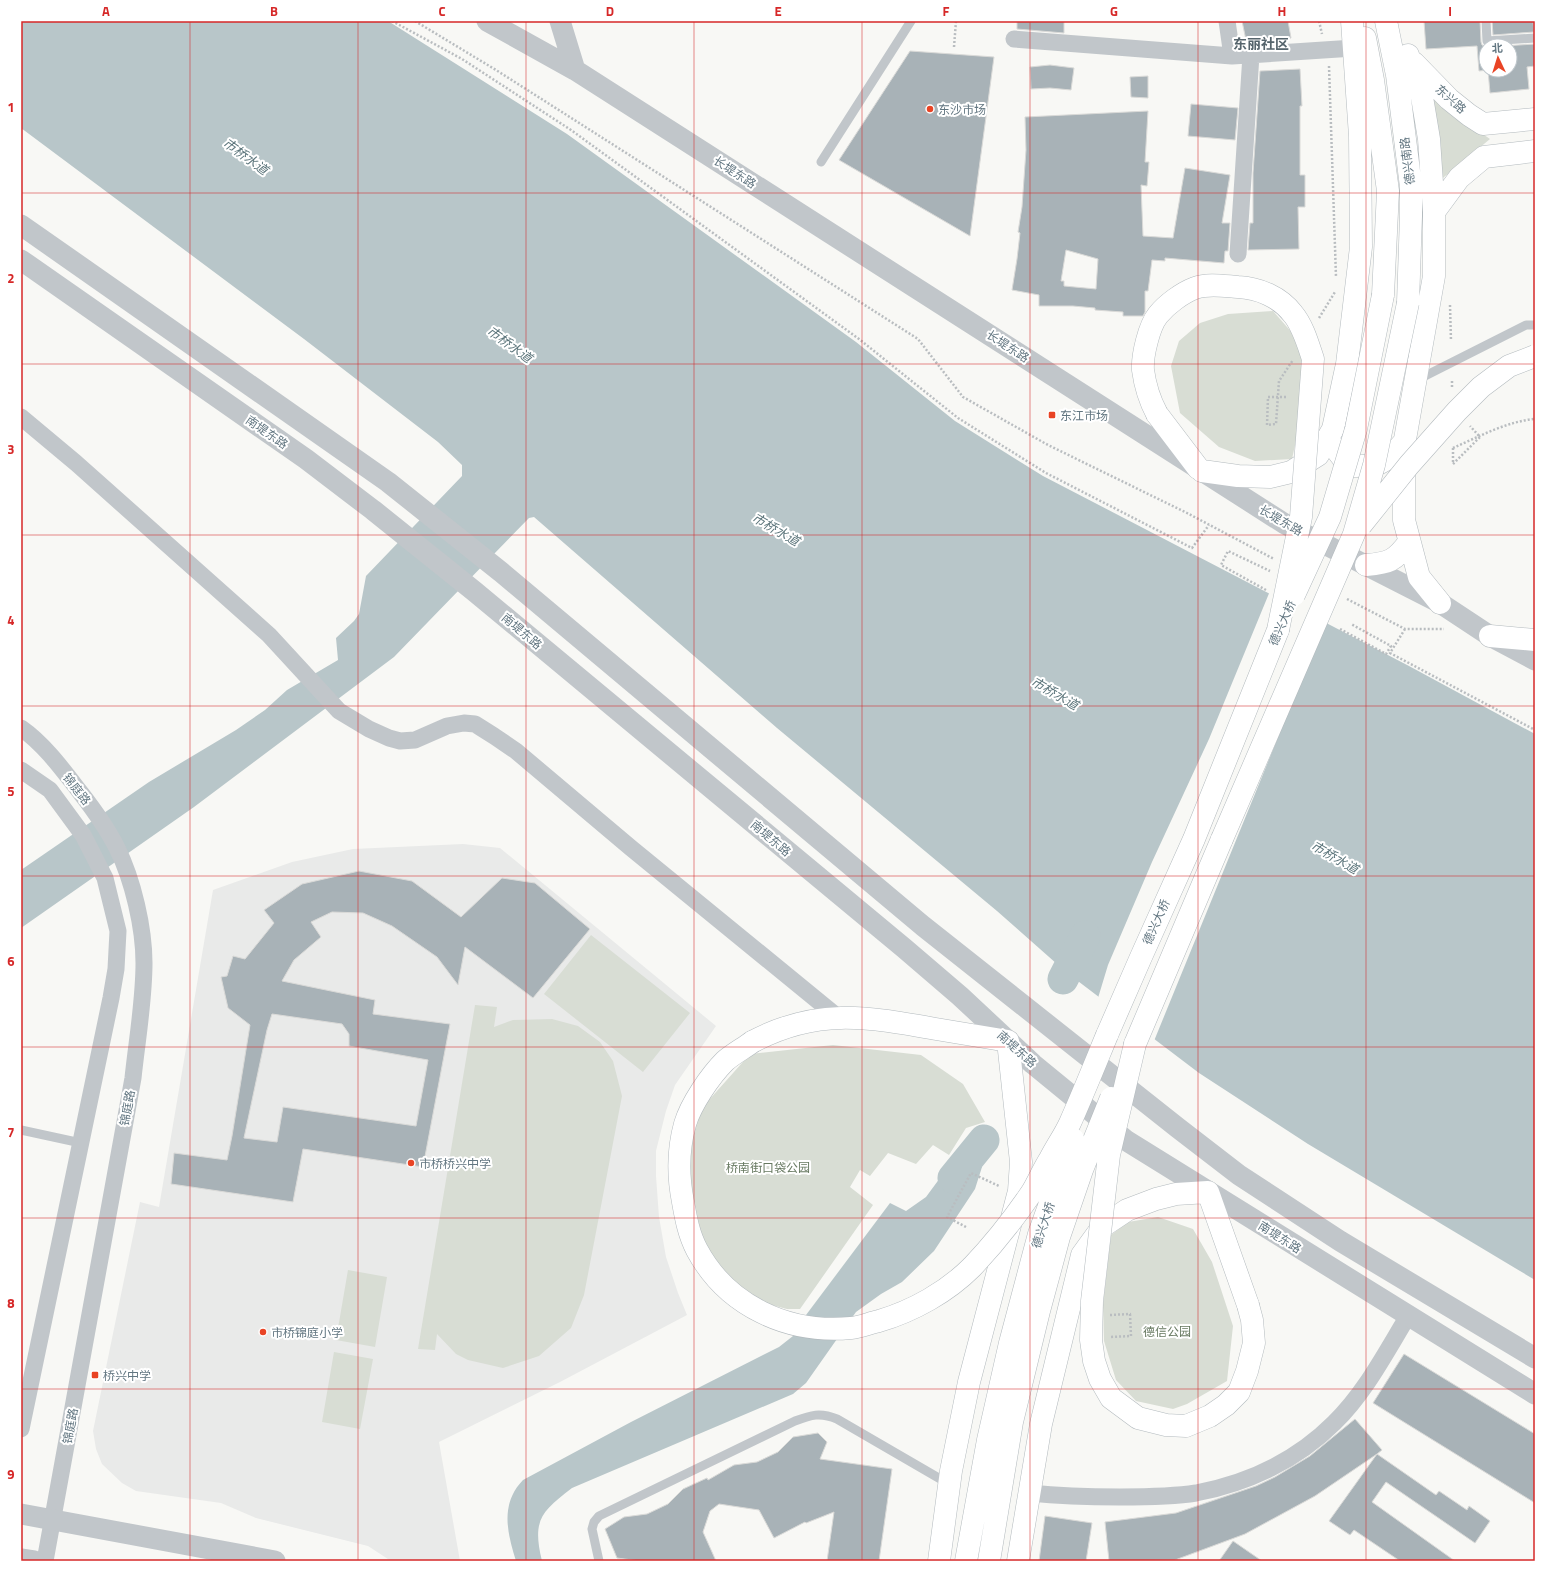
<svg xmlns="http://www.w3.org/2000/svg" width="1556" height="1582" font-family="'Titillium Web','Noto Sans SC',sans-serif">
<rect width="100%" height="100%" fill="#f8f8f5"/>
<path fill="#e9eae9" d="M463,844L500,848L716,1026L675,1085L666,1111L656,1151V1176L659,1217L666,1257L678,1293L687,1315L560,1382L439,1442L460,1561H391L368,1546L256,1518L221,1503L136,1491L122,1483L102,1464L96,1449L93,1431L140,1202L159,1207L213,890L292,862L353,849Z"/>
<path fill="#d8ddd4" d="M1426,88L1458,117L1490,139L1438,182Z
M1273,311L1301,343L1304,375L1300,422L1292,459L1255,461L1219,447L1180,413L1171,366L1179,341L1200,323L1228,314Z
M591,935L690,1013L643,1072L544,994Z
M475,1005L497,1007L494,1027L513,1020L552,1019L578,1026L600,1042L613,1061L622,1096L584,1295L571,1328L539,1356L503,1368L468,1360L456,1354L437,1334L435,1350L418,1349Z
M833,1045L921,1055L963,1084L985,1122L966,1128L949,1155L933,1145L916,1164L888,1153L870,1176L860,1170L850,1187L873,1205L800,1309H787L748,1299L710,1260L695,1228L685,1154L700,1110L750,1054Z
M1158,1217L1193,1229L1212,1262L1233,1326L1227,1381L1187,1404L1173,1409L1136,1401L1116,1380L1104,1341L1103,1305L1111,1235L1128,1222Z
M348,1270L387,1277L375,1347L336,1340Z
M334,1352L373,1359L360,1429L322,1422Z"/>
<path fill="#b8c6c9" d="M21,21H388L567,134L856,342L955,421L1043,476L1409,666L1535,734V1280L1308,1144L1199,1073L1066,972L997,911L777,728L534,517L529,518L394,657L194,807L21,928V870L149,782L236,730L265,710L287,690L338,660L336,638L354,621L359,614L366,576L462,476V465L438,442L304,339L21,128Z
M981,1145L982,1167L975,1189L934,1251L902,1282L881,1294L856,1312L806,1383L793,1394L572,1488C541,1512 532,1520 542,1561H516C507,1532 500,1504 523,1480L631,1422L779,1347L793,1336L803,1319L890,1203L906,1211L926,1197L962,1148Z"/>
<path fill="#f8f8f5" d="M1270,591L1326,620L1154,1041L1098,998L1108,965L1152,862L1209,739Z"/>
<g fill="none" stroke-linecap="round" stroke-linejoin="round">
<path stroke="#b8c6c9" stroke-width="31" d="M1063,979L1085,936
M953,1178L984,1140"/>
</g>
<path fill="#a8b2b7" stroke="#dadad8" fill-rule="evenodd" d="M1017,21H1064V33L1017,29Z
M1242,21H1288L1291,38L1260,44L1247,45Z
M1424,21H1480L1481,42L1482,45L1486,47V70H1510V46H1503L1535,44V66L1527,67L1529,89L1490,93L1488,70L1479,71L1477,46L1426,49Z
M1492,21H1533L1534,32L1493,35Z
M910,51L994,57L970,236L839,160Z
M1050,65L1074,68L1071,90L1050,88L1031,89L1030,67Z
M1300,69L1302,106H1300V175H1305V207H1298L1299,249L1248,250L1250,223H1253V173L1260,71Z
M1148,76V98L1131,97L1130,77Z
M1191,104L1238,108L1235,140L1188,136Z
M1148,111L1145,162H1149L1147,186L1141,185L1143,236L1173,238L1185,168L1230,175L1222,223H1230L1228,251H1225L1224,263L1165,258V261L1152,260L1148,291H1145V312L1143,316H1123V312L1095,310V308L1073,306H1039V295L1012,290L1017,259L1020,233L1018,232L1022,207L1026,150L1025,117ZM1066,250L1098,259L1096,289L1064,286V281H1061Z
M359,871L412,881L461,917L502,878L535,883L590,929L533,998L465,947L458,985L437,957L392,926L363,913L332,912L311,922L321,937L294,960L282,981L375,1000L373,1014L450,1024L423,1167L303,1149L293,1202L171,1184L174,1153L227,1160L232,1136L250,1025L228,1008L221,977L227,976L233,956L245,959L274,923L264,910L302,884ZM272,1014L342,1024L349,1034V1046L428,1060L416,1126L283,1107L277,1142L244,1138L267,1030Z
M1404,1354L1535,1434V1503L1373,1403Z
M1355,1419L1382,1450L1377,1454L1436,1495L1439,1491L1467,1510L1469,1506L1490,1521L1475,1543L1386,1482L1372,1502L1455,1561H1400L1354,1530L1350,1535L1329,1521L1377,1454L1315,1496L1245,1534L1175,1560L1109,1561L1105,1522L1176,1513L1256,1486L1275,1477L1310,1456Z
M818,1433L827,1442L820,1459L892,1469L879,1561H827L834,1512L806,1523L805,1522L774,1538L759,1510L719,1504L710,1511L703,1532L716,1561H640L617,1558L605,1529L624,1517L647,1514L668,1504L683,1489L707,1478L708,1480L734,1465L757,1462L778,1452L793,1437Z
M1045,1516L1092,1523L1086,1561H1039Z
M1233,1541L1262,1561H1219Z"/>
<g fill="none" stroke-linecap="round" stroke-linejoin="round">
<defs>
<path id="secondary" d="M1386,21L1397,75L1411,187V216L1408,303
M1365,38L1373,80L1388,191L1383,295
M1408,55L1422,97L1429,139L1434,212V276L1404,445V520L1419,577L1440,603
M1414,63L1449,99L1469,115L1483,124L1535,119
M1434,212L1459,178L1484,157L1535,151
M1157,414L1198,468
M1335,448L1349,466C1378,467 1386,464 1404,442
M1202,471L1238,476L1270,477L1291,472L1318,455L1333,429L1347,364L1361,247L1360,136L1352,21
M1366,565C1389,563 1395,561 1409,542
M1490,636L1535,640
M1107,1035L1141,957L1194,839L1278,630
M752,1042C817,1007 868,1017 936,1029C960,1033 984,1037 1008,1041L1021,1162L1019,1191L969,1382L951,1471L939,1561
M1135,1044L1222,839
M1018,1561L1041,1424L1082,1255L1103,1226L1127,1210L1156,1199L1176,1194L1208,1192L1248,1305"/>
</defs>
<use href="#secondary" stroke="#b3babe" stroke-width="23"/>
<path stroke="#b9bdc0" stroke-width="2.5" stroke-dasharray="2 2" stroke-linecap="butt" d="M392,21L462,59L571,130L859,339L958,418L1046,473L1192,548L1209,525
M415,21L496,70L918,339L963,397L1048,445L1187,513L1274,559
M1319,21L1322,34
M954,47L956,21
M1329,66L1336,277
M1450,305L1451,341
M1319,318L1335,292
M1452,381V389
M1286,397H1268L1267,425L1276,424L1279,381L1293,360
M1453,448C1478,437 1508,421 1535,419
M1453,448V464
M1266,590L1221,565L1228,551L1270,571
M1347,599L1405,629H1444
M1340,629L1386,654L1391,646L1351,624
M1405,629L1390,653L1535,730
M966,1227L947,1217L971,1173L999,1186
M1110,1315L1130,1314L1131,1336L1110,1337"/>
<path stroke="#c1c6ca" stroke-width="9" d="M1486,21L1487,41L1535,38
M821,162L911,21
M1417,380L1526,325H1535
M21,1130L81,1143
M599,1561L592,1529L594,1522L599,1516L795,1421C811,1415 820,1412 837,1419L949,1484"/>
<path stroke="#c1c6ca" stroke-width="17" d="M1227,21L1232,56
M1014,39L1232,56L1354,48
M1238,254L1251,55
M21,417L76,463L269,635L339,711L369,729L389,738L400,741L415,740L447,726L464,723L475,724L494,736L516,751L631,848L839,1018
M21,728C44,744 63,770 80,792C94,810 107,828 117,848C133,880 144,928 144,963C144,1001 137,1040 133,1078L45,1561
M21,770L50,790L83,835L105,878L118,931L116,969L111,998L21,1429
M1030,1493C1059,1496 1090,1497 1120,1497C1145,1497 1172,1497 1196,1493C1248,1483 1297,1460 1334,1423C1365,1393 1386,1352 1408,1316"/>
<path stroke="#c1c6ca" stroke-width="21" d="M487,21L575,70L1285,524L1440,603L1490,636L1535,660
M560,21L575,70
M21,225L388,482L501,572L923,926L1178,1128L1239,1175L1340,1241L1535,1358
M21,260L306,459L373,510L474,591L904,948L960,996L1033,1064L1127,1141L1535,1394
M21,1514L275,1561
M21,1559L34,1561"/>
<use href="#secondary" stroke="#fff" stroke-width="22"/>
<defs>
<path id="secondary-bridge" d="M1157,414C1150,401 1145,385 1143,370C1142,356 1149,326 1158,315C1167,304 1182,293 1195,288C1208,283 1224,286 1238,287C1259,288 1280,297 1293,314C1303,326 1308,344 1313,359L1301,517L1278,630
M1361,525L1409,465L1457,411L1481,387L1509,366L1535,356
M1294,595L1330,517L1356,429L1383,295
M1222,839L1354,534L1374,465L1408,303
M752,1042C744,1048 733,1054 725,1061C710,1076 691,1104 685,1124C678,1149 678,1177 683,1202C686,1219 689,1235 697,1250C727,1306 788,1334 851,1328C860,1327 870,1323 879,1321C913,1311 947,1292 972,1267C992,1246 1015,1217 1032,1192C1038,1182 1043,1170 1050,1159C1056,1147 1064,1136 1070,1123C1083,1094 1095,1064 1107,1035
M1135,1044L1109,1155L1092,1301L1091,1340L1094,1361L1100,1379L1111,1398L1138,1418L1166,1425L1186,1426L1210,1416L1226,1405L1239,1392L1247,1371L1254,1343L1252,1320L1248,1305
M966,1561L988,1440L1010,1343L1039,1234L1073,1139
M989,1561L1012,1422L1039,1311L1059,1237L1082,1170L1111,1098"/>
</defs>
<use href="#secondary-bridge" stroke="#b3babe" stroke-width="23" stroke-linecap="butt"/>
<path stroke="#b9bdc0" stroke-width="2.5" stroke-dasharray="2 2" stroke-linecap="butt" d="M1453,464L1480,437L1470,426"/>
<use href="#secondary-bridge" stroke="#fff" stroke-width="22"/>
</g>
<path fill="none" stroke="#d62828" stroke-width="1" stroke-opacity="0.55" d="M190,21V1561M358,21V1561M526,21V1561M694,21V1561M862,21V1561M1030,21V1561M1198,21V1561M1366,21V1561M21,193H1535M21,364H1535M21,535H1535M21,706H1535M21,876H1535M21,1047H1535M21,1218H1535M21,1389H1535"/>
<g fill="#e94425" stroke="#fff" stroke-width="1.5">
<circle cx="930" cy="109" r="4"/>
<rect x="1048" y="411" width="8" height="8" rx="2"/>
<circle cx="411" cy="1163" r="4"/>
<circle cx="263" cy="1332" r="4"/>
<rect x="91" y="1371" width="8" height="8" rx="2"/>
</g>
<g text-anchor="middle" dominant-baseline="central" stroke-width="4" stroke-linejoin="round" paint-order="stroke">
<g font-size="12" fill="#627681" stroke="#fff">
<text transform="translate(1451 99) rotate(42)">东兴路</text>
<text transform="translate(1407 161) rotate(-97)">德兴南路</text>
<text transform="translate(735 172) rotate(33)">长堤东路</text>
<text transform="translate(1008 346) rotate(33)">长堤东路</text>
<text transform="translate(267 432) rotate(35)">南堤东路</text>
<text transform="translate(1281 520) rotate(30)">长堤东路</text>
<text transform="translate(1282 623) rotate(-66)">德兴大桥</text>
<text transform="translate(522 631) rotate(40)">南堤东路</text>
<text transform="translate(77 789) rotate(52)">锦庭路</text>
<text transform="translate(771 838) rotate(40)">南堤东路</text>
<text transform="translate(1156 922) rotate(-66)">德兴大桥</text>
<text transform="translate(1017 1049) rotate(42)">南堤东路</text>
<text transform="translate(127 1108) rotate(-80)">锦庭路</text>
<text transform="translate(1043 1225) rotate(-72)">德兴大桥</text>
<text transform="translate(1280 1237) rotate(32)">南堤东路</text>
<text transform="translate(70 1426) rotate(-80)">锦庭路</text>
</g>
<g font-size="12" fill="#627681" stroke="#fff" text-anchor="start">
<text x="938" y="109">东沙市场</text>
<text x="1060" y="415">东江市场</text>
<text x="419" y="1163">市桥桥兴中学</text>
<text x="271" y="1332">市桥锦庭小学</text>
<text x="103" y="1375">桥兴中学</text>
</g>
<g font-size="12" fill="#677961" stroke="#fff">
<text x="768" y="1167">桥南街口袋公园</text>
<text x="1167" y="1331">德信公园</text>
</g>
<g font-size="13" font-style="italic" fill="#5d767c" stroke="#fff">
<text transform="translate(246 156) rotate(36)">市桥水道</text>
<text transform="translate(510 344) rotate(36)">市桥水道</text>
<text transform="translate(776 529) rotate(30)">市桥水道</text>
<text transform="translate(1055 693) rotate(30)">市桥水道</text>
<text transform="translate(1335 857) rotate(30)">市桥水道</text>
</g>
<g font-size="14" font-weight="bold" fill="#55646c" stroke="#fff">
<text x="1261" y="43">东丽社区</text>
</g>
</g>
<rect width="1556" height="1582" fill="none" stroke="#ffffff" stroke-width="44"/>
<g transform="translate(1498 58) rotate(356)"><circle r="19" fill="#ffffff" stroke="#c0c8cd"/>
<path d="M0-3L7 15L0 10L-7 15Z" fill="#e94425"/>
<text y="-6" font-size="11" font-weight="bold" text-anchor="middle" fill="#627681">北</text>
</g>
<rect x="22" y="22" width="1512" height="1538" fill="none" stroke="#d62828" stroke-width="1.5"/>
<g font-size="13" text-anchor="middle" font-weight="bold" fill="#d62828">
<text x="106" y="16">A</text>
<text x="274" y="16">B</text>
<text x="442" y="16">C</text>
<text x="610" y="16">D</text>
<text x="778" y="16">E</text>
<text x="946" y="16">F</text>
<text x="1114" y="16">G</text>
<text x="1282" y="16">H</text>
<text x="1450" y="16">I</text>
<text x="11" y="112">1</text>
<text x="11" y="283">2</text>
<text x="11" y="454">3</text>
<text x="11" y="625">4</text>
<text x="11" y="796">5</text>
<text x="11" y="966">6</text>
<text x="11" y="1137">7</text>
<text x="11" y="1308">8</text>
<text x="11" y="1479">9</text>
</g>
</svg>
